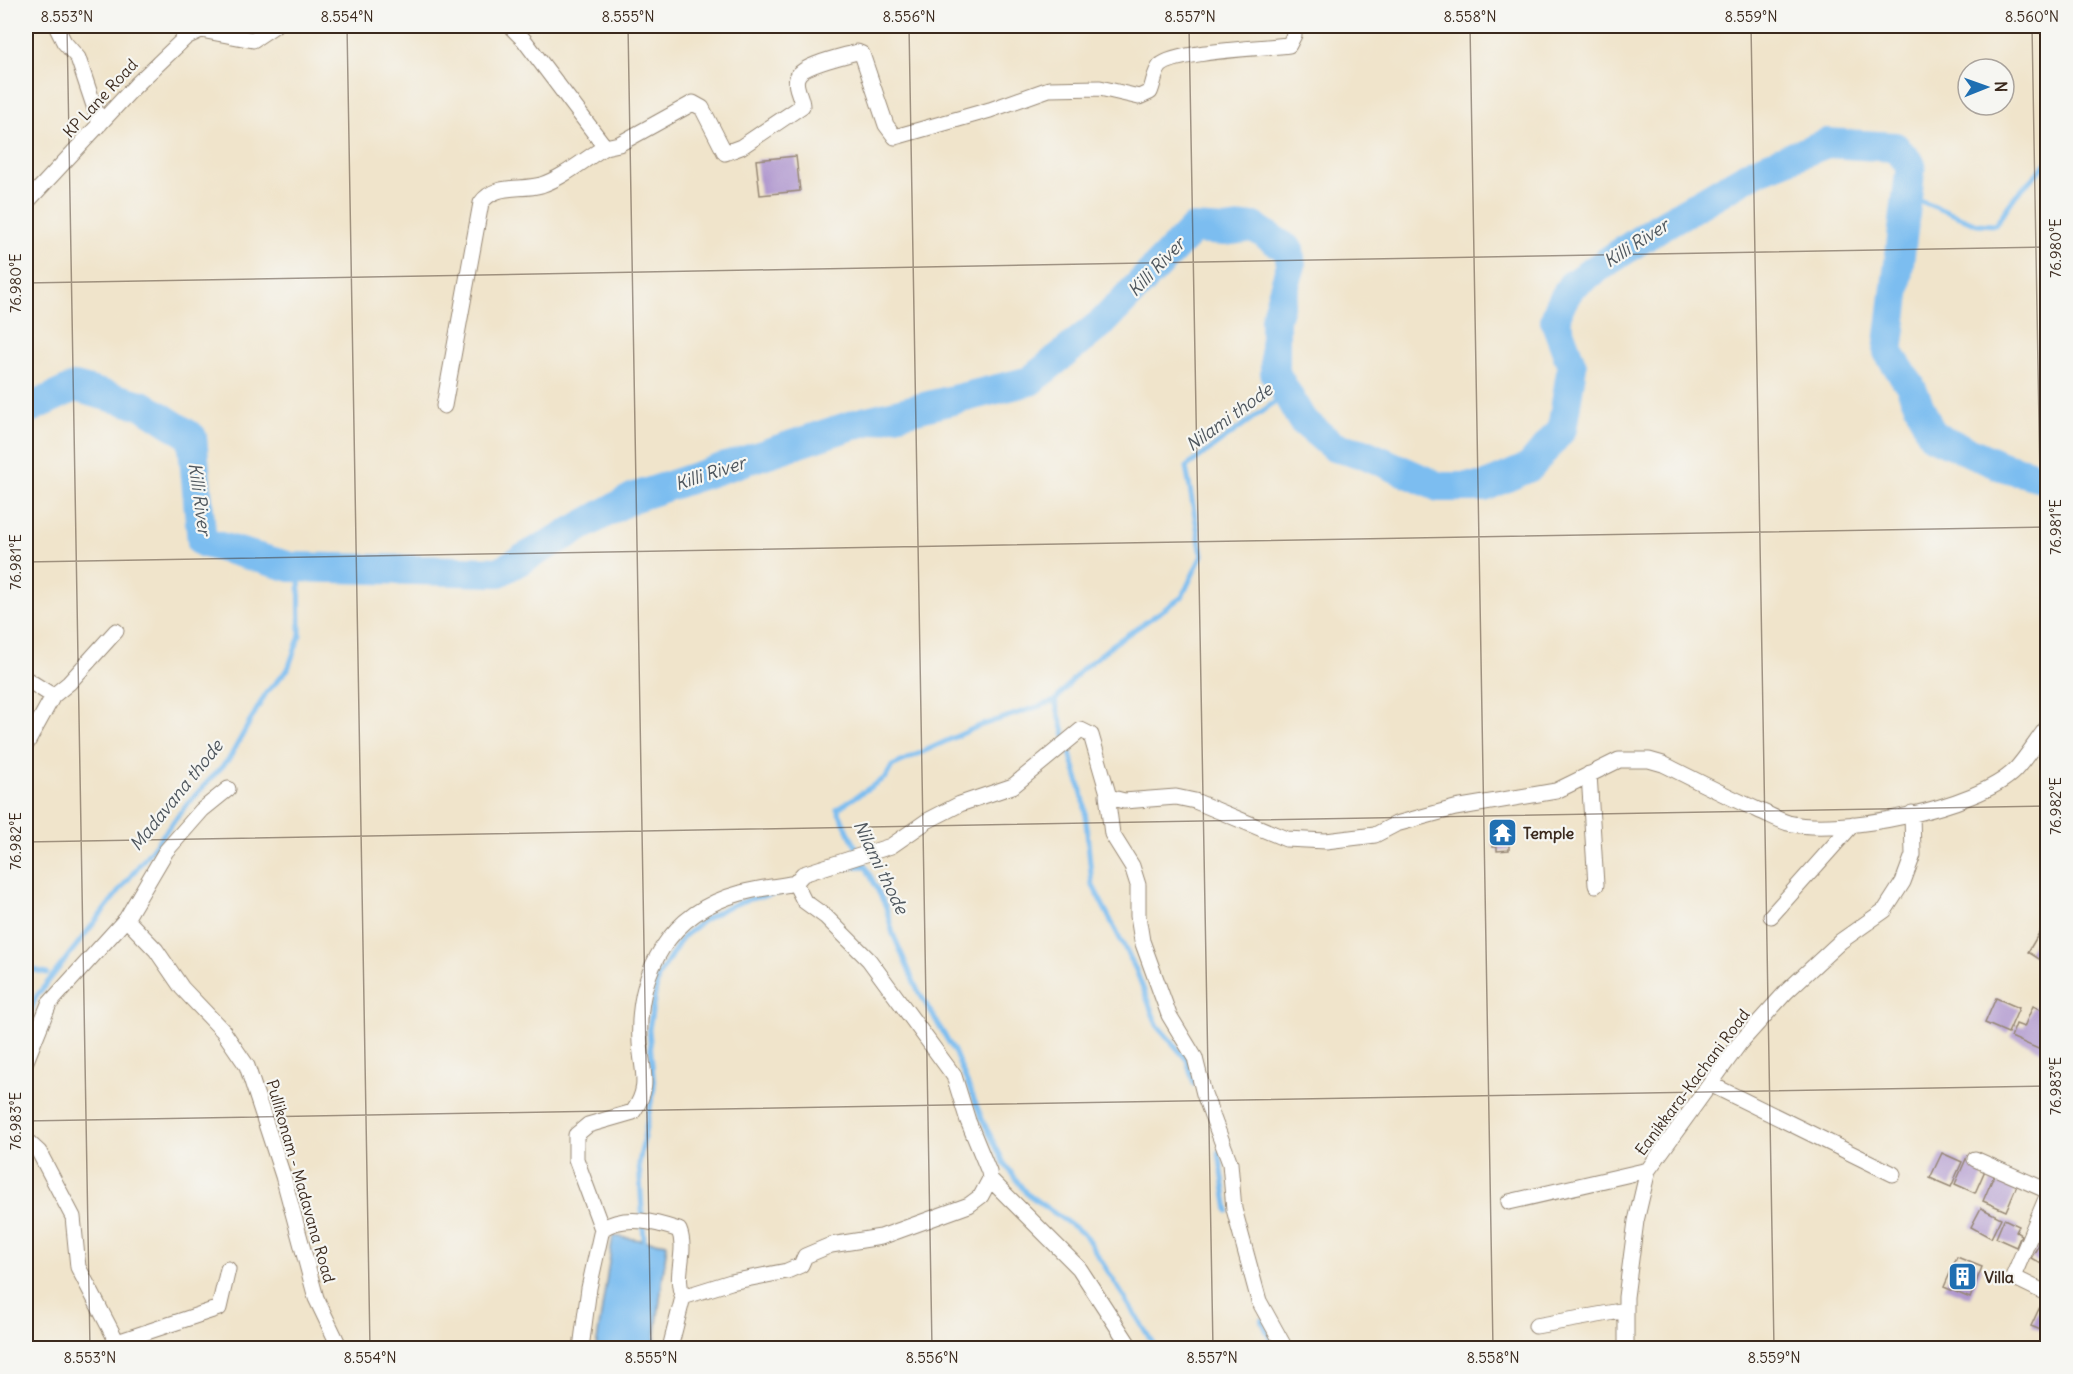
<svg xmlns="http://www.w3.org/2000/svg" width="2073" height="1374" font-family="Delius,sans-serif">
<rect width="100%" height="100%" fill="#f6f6f2"/>
<filter id="ink" filterUnits="userSpaceOnUse"><feTurbulence type="fractalNoise" baseFrequency=".0167" numOctaves="2"/><feDisplacementMap in="SourceGraphic" scale="12" xChannelSelector="R" yChannelSelector="G"/><feConvolveMatrix kernelMatrix="1 2 1 2 8 2 1 2 1" color-interpolation-filters="sRGB"/></filter>
<filter id="wash" filterUnits="userSpaceOnUse"><feTurbulence type="fractalNoise" baseFrequency=".008" numOctaves="4" result="noise"/><feDisplacementMap in="SourceGraphic" scale="24" xChannelSelector="R" yChannelSelector="G"/><feGaussianBlur stdDeviation="1.35" result="paint"/><feColorMatrix in="noise" values="0 0 0 0 0 0 0 0 0 0 0 0 0 0 0 0 0 1.4 0 .05"/><feComposite in="paint" operator="in"/></filter>
<g filter="url(#wash)">
<rect width="100%" height="100%" fill="#f0e4cb"/>
<path fill="#7bbdf0" stroke="#5b7487" stroke-width="1.5" d="M613,1236L667,1244L654,1348H596Z"/>
<g fill="none" stroke-linecap="round" stroke-linejoin="round">
<path stroke="#7bbdf0" stroke-width="5" d="M1908,196L1977,224L1995,225L2016,195L2048,162
M1055,701L1084,801L1092,884L1136,970L1157,1025L1187,1060L1194,1084
M846,867L864,866
M26,968L47,973
M26,1023L36,997L188,803L229,759L266,693L288,669L300,635L299,567
M1219,1152L1228,1211
M644,1240L639,1163L654,1087L649,1029L658,977L682,938L702,921L725,908L750,899L782,892
M1262,1320L1274,1348
M1156,1348L1085,1235L1026,1193L1004,1163L982,1119L954,1051L917,989L893,934L886,907L837,809L886,777L892,766L979,726L1055,701L1081,670L1115,643L1182,597L1202,555L1186,467L1287,393"/>
<path stroke="#7bbdf0" stroke-width="30" d="M26,410L75,387L144,406L192,437L202,542L291,567L499,572L632,498L859,423L1030,381L1103,322L1193,229L1225,231L1254,227L1289,250L1291,265L1275,319V373L1302,420L1334,447L1365,454L1439,487H1484L1530,467L1562,429L1572,366L1555,320L1560,305L1572,285L1658,228L1756,171L1827,143L1895,147L1911,165L1888,352L1910,385L1932,435L2001,466L2048,479"/>
</g>
<g id="blocks">
<path fill="#b199cf" d="M796,156L800,191L760,195L756,160Z
M1511,822L1512,843H1509V850L1497,851V847H1493V823Z
M2042,928L2048,931L2047,964L2028,952Z
M1996,998L2019,1008L2008,1033L1985,1023Z
M2033,1006L2048,1012L2045,1052L2011,1037L2016,1024L2024,1027Z
M1942,1153L1962,1162L1951,1187L1930,1178Z
M1966,1159L1986,1168L1975,1193L1955,1184Z
M1995,1173L2018,1183L2006,1211L1983,1201Z
M1981,1208L2001,1218L1991,1238L1971,1227Z
M2004,1219L2019,1226L2016,1232L2021,1235L2016,1247L1996,1238Z
M2043,1238L2048,1240V1268L2031,1258Z
M1957,1257L1982,1267L1970,1298L1944,1287Z
M2045,1296L2048,1297V1333L2031,1326Z"/>
</g>
</g>
<g filter="url(#ink)">
<use href="#blocks" fill-opacity="0" stroke="#968774" stroke-width="1.5"/>
<g fill="none" stroke-linecap="round" stroke-linejoin="round">
<defs>
<path id="street" d="M56,26L64,42L78,58L100,124
M510,26L524,40L605,147L619,144L693,103L702,108L725,153L741,147L802,106C802,97 794,87 797,78C800,65 845,56 857,52L862,54L886,125L895,137L990,110L1049,89L1100,88L1139,97L1150,92C1154,83 1154,73 1160,66C1175,51 1265,48 1289,45L1294,35V26
M2043,26H2048
M26,203L136,85L186,37L201,30L253,40L274,26
M444,406L481,203C495,183 520,191 541,185C563,178 585,159 605,147
M26,679L53,696
M26,745L53,696L69,683L116,631
M1589,774L1596,885
M1107,795L1112,834L1132,866L1138,885V916L1142,941L1169,1015L1195,1058L1204,1094L1230,1163L1234,1209L1259,1301L1285,1348
M1771,916L1853,824
M126,919L156,950L182,988L223,1031L247,1066L283,1176L316,1298L340,1348
M26,1061L49,1004L126,919L166,851L202,810L228,789
M1710,1084L1893,1174
M26,1140L39,1152L73,1217L78,1267L117,1342L219,1308L228,1269
M1975,1159L2048,1191
M990,1179L1079,1268L1131,1348
M2048,1194L2013,1277L2048,1294
M1509,1202L1648,1170
M602,1229L576,1159V1135L588,1125L633,1112C651,1086 642,1073 640,1043C636,972 669,912 741,893C758,888 777,887 795,883
M1536,1326L1626,1310
M581,1348L589,1288L602,1229C625,1214 655,1222 679,1230C688,1252 673,1275 683,1297
M670,1348L683,1297L731,1282L787,1271L801,1265L805,1256L831,1245L881,1237L969,1205L981,1196L990,1179L989,1172L968,1121L954,1076L869,960L826,917L804,901L795,883L803,874L891,846L927,821L960,804L1013,786L1081,730L1091,735L1109,797L1124,801L1176,797L1195,801L1286,839L1326,841L1375,835L1396,824L1455,808L1556,791L1619,760H1649L1663,764C1695,780 1726,796 1758,810C1768,814 1778,820 1788,823C1839,836 1978,808 2015,770C2027,757 2037,740 2048,726
M1626,1348V1297L1636,1221L1648,1170L1739,1044L1786,992L1841,941L1885,910L1903,882L1913,855L1912,813"/>
</defs>
<use href="#street" stroke="#968774" stroke-width="17"/>
<use href="#street" stroke="#fff" stroke-width="15"/>
</g>
</g>
<path fill="none" stroke="#3b2a1e" stroke-width="1.5" stroke-opacity="0.45" d="M67,26L90,1348M347,26L370,1348M628,26L651,1348M909,26L932,1348M1189,26L1213,1348M1470,26L1493,1348M1751,26L1774,1348M2032,26L2048,935M26,283L2048,247M26,562L2048,527M26,842L2048,806M26,1121L2048,1086"/>
<defs>
<symbol id="temple-square" viewBox="-11 -11 22 22"><rect x="-9" y="-9" width="18" height="18" rx="4" fill="#1f6fb2" stroke="#f6f6f2"/><path d="M0-6L5-2H3V0L6.5 2.5H4V6H1.5V3h-3V6H-4V2.5H-6.5L-3 0V-2H-5Z" fill="#fff"/></symbol>
<symbol id="building-square" viewBox="-11 -11 22 22"><rect x="-9" y="-9" width="18" height="18" rx="4" fill="#1f6fb2" stroke="#f6f6f2"/><path d="M-4-6H4V6H1V3H-1V6H-4ZM-2.5-4.3h1.7v1.8h-1.7ZM.8-4.3h1.7v1.8H.8ZM-2.5-1h1.7V.8h-1.7ZM.8-1h1.7V.8H.8Z" fill="#fff"/></symbol>
</defs>
<g fill-rule="evenodd">
<use href="#temple-square" x="1486" y="816" width="33" height="33"/>
<use href="#building-square" x="1946" y="1260" width="33" height="33"/>
</g>
<g text-anchor="middle" dominant-baseline="central" stroke-width="4.5" stroke-linejoin="round" paint-order="stroke">
<g font-size="16" fill="#3b2a1e" stroke="#f6f6f2">
<text transform="translate(100 98) rotate(-47)">KP Lane Road</text>
<text transform="translate(1692 1082) rotate(-53)">Eanikkara-Kachani Road</text>
<text transform="translate(301 1181) rotate(74)">Pullikonam - Madavana Road</text>
</g>
<g font-size="16" font-weight="bold" fill="#3b2a1e" stroke="#f6f6f2" text-anchor="start">
<text x="1523" y="833">Temple</text>
<text x="1984" y="1277">Villa</text>
</g>
<g font-size="18" font-style="italic" fill="#4e565d" stroke="#f6f6f2">
<text transform="translate(1636 243) rotate(-33)">Killi River</text>
<text transform="translate(1156 267) rotate(-46)">Killi River</text>
<text transform="translate(1229 417) rotate(-36)">Nilami thode</text>
<text transform="translate(710 473) rotate(-18)">Killi River</text>
<text transform="translate(200 499) rotate(82)">Killi River</text>
<text transform="translate(176 795) rotate(-51)">Madavana thode</text>
<text transform="translate(881 867) rotate(64)">Nilami thode</text>
</g>
</g>
<rect width="2073" height="1374" fill="none" stroke="#f6f6f2" stroke-width="66"/>
<g transform="translate(1986 87) rotate(89)"><circle r="28" fill="#f6f6f2" stroke="#aba49d" stroke-width="1.5"/>
<path d="M0-4.5L10 22L0 15L-10 22Z" fill="#1f6fb2"/>
<text y="-9" font-size="16" font-weight="bold" text-anchor="middle" fill="#3b2a1e">N</text>
</g>
<rect x="33" y="33" width="2007" height="1308" fill="none" stroke="#3b2a1e" stroke-width="2"/>
<g font-size="15" text-anchor="middle" fill="#3b2a1e">
<text x="67" y="22">8.553°N</text>
<text x="347" y="22">8.554°N</text>
<text x="628" y="22">8.555°N</text>
<text x="909" y="22">8.556°N</text>
<text x="1190" y="22">8.557°N</text>
<text x="1470" y="22">8.558°N</text>
<text x="1751" y="22">8.559°N</text>
<text x="2032" y="22">8.560°N</text>
<text transform="translate(2056 248) rotate(-90)" y="5">76.980°E</text>
<text transform="translate(16 283) rotate(-90)" y="5">76.980°E</text>
<text transform="translate(2056 527) rotate(-90)" y="5">76.981°E</text>
<text transform="translate(16 562) rotate(-90)" y="5">76.981°E</text>
<text transform="translate(2056 806) rotate(-90)" y="5">76.982°E</text>
<text transform="translate(16 841) rotate(-90)" y="5">76.982°E</text>
<text transform="translate(2056 1086) rotate(-90)" y="5">76.983°E</text>
<text transform="translate(16 1121) rotate(-90)" y="5">76.983°E</text>
<text x="90" y="1363">8.553°N</text>
<text x="370" y="1363">8.554°N</text>
<text x="651" y="1363">8.555°N</text>
<text x="932" y="1363">8.556°N</text>
<text x="1212" y="1363">8.557°N</text>
<text x="1493" y="1363">8.558°N</text>
<text x="1774" y="1363">8.559°N</text>
</g>
</svg>
